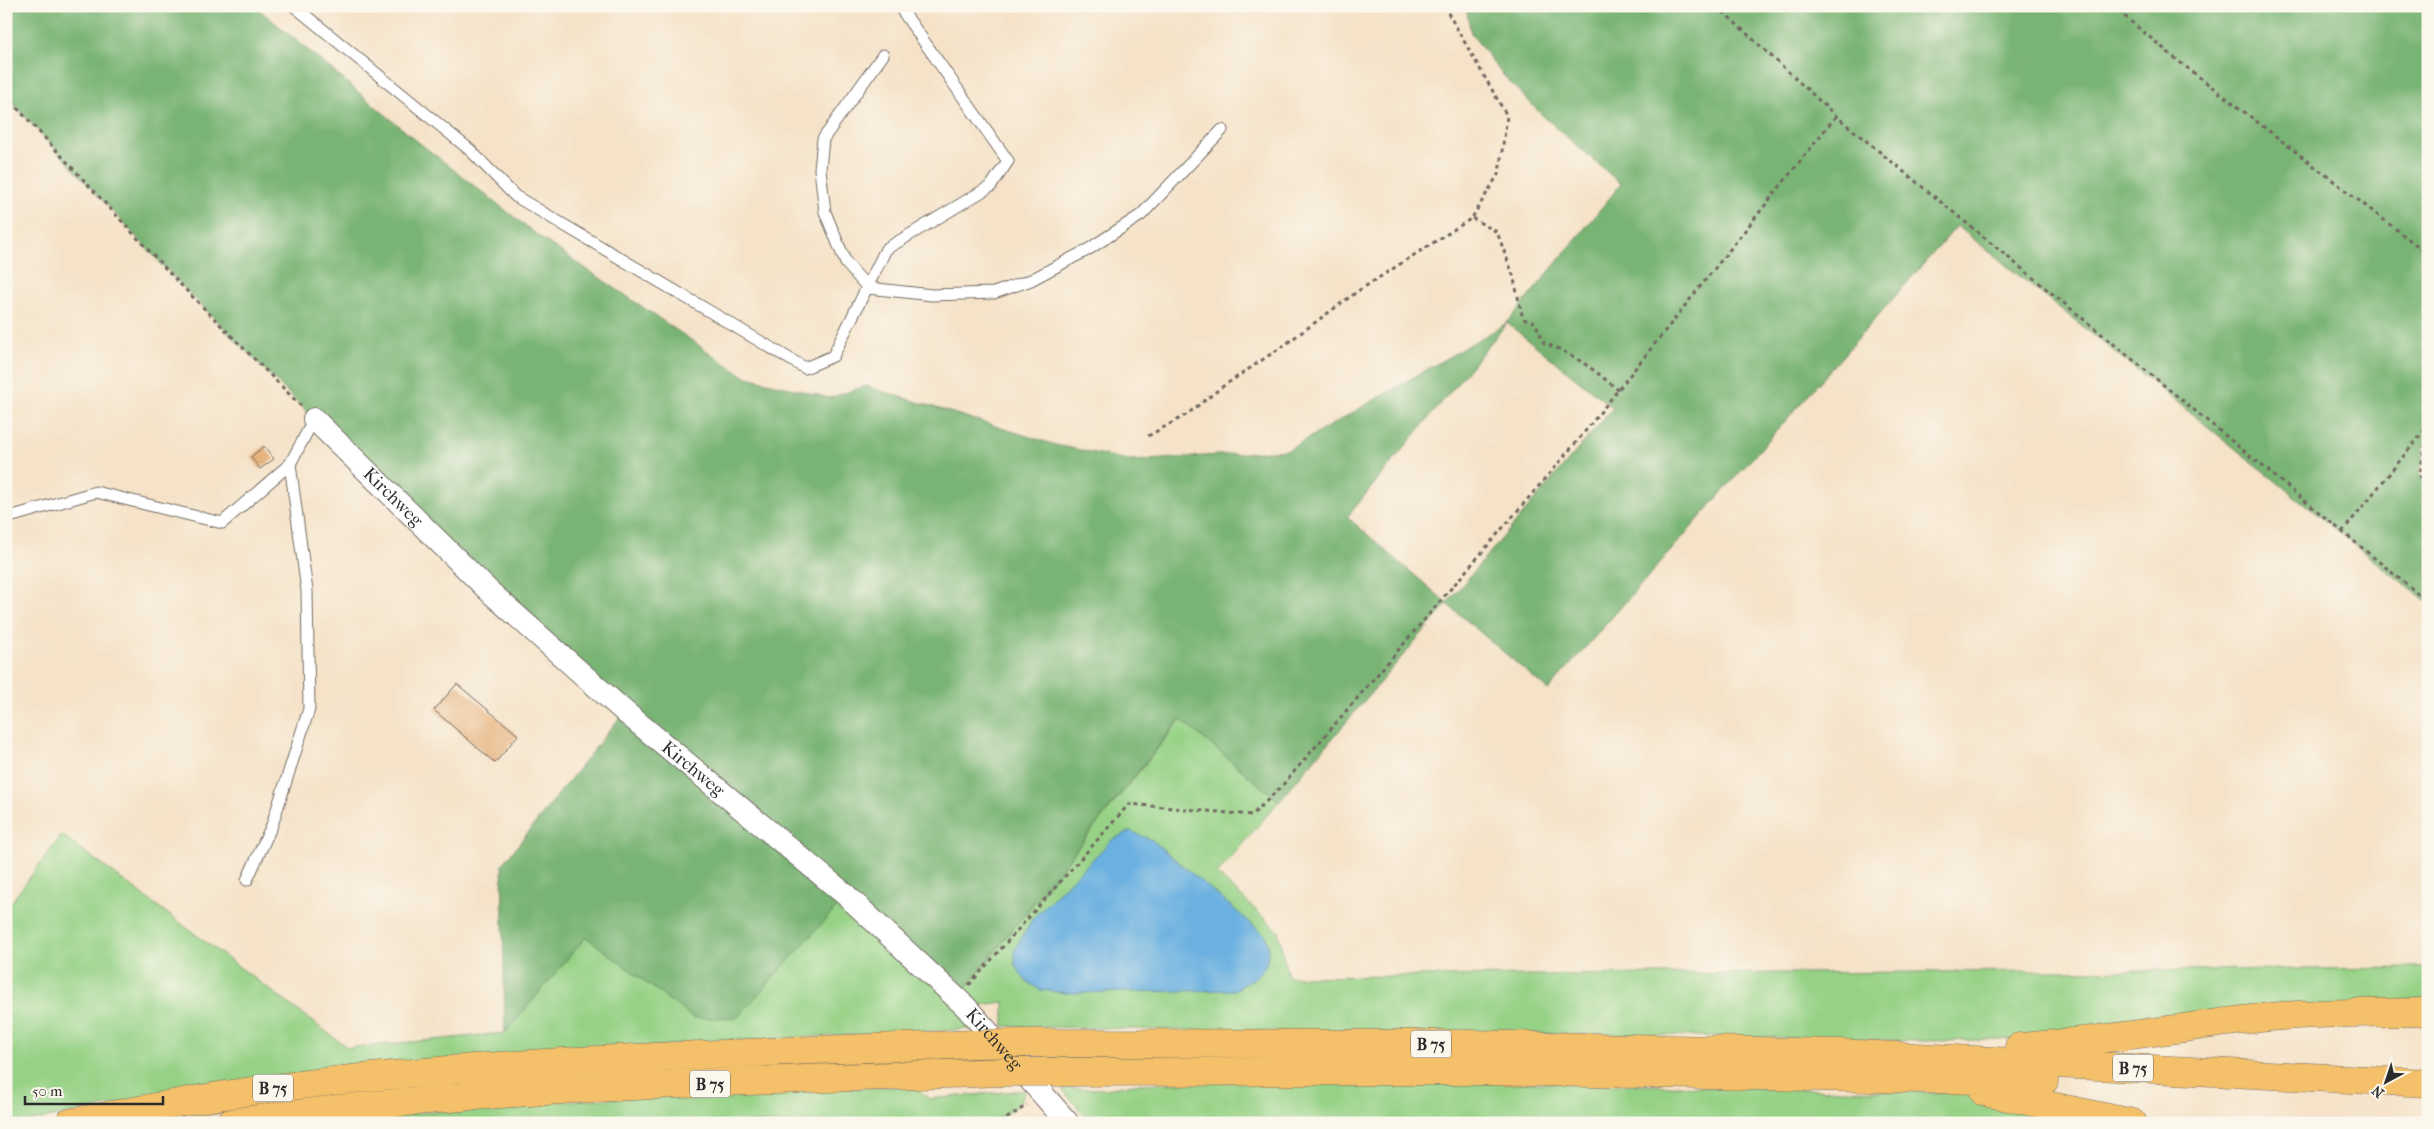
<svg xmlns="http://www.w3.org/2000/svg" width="2434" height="1129" font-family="'IM FELL French Canon',serif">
<rect width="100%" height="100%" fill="#fbf7ec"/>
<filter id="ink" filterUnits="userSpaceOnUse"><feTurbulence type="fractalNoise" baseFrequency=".02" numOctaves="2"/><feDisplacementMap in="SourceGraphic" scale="10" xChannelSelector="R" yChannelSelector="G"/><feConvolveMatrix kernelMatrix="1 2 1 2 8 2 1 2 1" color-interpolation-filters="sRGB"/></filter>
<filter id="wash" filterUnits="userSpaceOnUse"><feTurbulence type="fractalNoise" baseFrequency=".0096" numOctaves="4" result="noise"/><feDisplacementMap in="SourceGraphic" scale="20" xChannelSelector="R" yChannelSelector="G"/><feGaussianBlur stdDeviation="1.12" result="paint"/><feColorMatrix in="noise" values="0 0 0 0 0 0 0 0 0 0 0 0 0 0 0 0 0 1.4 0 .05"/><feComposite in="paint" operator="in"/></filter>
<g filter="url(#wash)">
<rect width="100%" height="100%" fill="#f5e2c8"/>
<path fill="#96d286" stroke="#607e58" d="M1181,719L1279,801L1217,874L1278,931L1288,977L2428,968V999L1998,1040L1921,1041L1610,1034L1218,1031L1004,1026V1002L966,1007L957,999Z
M62,835L348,1048L505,1033L586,936L693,1018L842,902L945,996L973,1029L704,1042L173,1093L22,1123H6V909Z
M1334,1078L1968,1093L2125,1123H1091L1061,1088L1106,1089L1134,1084Z
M914,1086L929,1099L1026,1090L1019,1104L993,1123H332C525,1098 720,1093 914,1086Z"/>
<path fill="#78b473" stroke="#52704f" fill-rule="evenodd" d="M6,6H255L417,141L541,238L744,376L829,398L866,386L1056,445L1134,461L1288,450L1507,323L1621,184L1544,117L1502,74L1471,33L1466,6H2428V427L2420,474L2428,480V603L1957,226L1548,690L1447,604L1279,801L1180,719L957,999L847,896L737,1018H693L586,937L505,1033L502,865L624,712L314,419L179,283L6,96ZM1507,323L1613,408L1447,603L1347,517Z"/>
<path fill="#6ab0e0" stroke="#4a6e86" d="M1130,831L1152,840L1266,936C1273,969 1261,974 1235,990L1067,993L1040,990L1025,980L1015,964V949L1033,918L1112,840Z"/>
<g id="blocks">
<path fill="#e6b27e" d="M264,446L274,459L260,469L251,457Z
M457,684L518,735L495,763L434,710Z"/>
</g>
</g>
<g filter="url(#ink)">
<use href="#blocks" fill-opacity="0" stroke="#726b62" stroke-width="1"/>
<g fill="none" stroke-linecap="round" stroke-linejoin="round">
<defs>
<path id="lane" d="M294,6L470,150L515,196L805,368L833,356L886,249L991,186L1008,161L899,6
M883,55L823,139L820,169L825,212L846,263L868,288L932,295L994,293L1031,280L1089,249L1141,215L1222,130
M6,518L96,492L222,523L290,464L314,419
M247,880L272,825L309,709L307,591L290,464"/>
<g id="street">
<path id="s1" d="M314,419L490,592L625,712L847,896L966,1007L1068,1123"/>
</g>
<path id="highway" d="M1025,1043L1472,1044L1837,1053L2428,1083
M2019,1047C2100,1042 2180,1027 2260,1018C2316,1012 2372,1013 2428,1012
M1048,1072L1473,1071L2044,1081
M1984,1092L2133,1123
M69,1123C143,1109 216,1095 291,1086C518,1058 749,1053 978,1044
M230,1123C485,1085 744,1082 1001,1072"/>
</defs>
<use href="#lane" stroke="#726b62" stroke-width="13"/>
<use href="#street" stroke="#726b62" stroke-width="24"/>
<use href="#highway" stroke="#726b62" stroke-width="29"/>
<path stroke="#726b62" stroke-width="3" stroke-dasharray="4 4" stroke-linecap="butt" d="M1717,6L1836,116L2428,602
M2112,6L2181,63L2428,254
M6,96L179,283L301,406
M1472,218L1497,232L1513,275L1523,319L1535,322L1544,343C1572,353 1595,370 1618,390
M2428,428L2420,474L2428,518
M1148,436L1186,415L1222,387L1283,346L1358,291L1472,218L1499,173L1507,116L1444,6
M2342,532L2428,426
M969,985L1129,804L1252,815L1281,787L1579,439L1836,116
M1000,1123L1027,1105"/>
<use href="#lane" stroke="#fff" stroke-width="11"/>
<use href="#street" stroke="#fff" stroke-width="22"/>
<use href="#highway" stroke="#f4c16a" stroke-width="28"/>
<defs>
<path id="highway-bridge" d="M978,1044L1025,1043
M1001,1072H1048"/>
</defs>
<use href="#highway-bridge" stroke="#726b62" stroke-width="29" stroke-linecap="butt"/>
<use href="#highway-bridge" stroke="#f4c16a" stroke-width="28"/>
</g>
</g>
<g text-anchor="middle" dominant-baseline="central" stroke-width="5" stroke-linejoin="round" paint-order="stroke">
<g fill="#fbf7ec" stroke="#696865" stroke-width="1">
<rect x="1411" y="1030.5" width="40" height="27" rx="4"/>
<rect x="2113" y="1054.5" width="40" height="27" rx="4"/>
<rect x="690" y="1070.5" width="40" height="27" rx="4"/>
<rect x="253" y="1074.5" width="40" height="27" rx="4"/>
</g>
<g font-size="16" font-weight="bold" fill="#2b2b2b">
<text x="1431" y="1044">B 75</text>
<text x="2133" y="1068">B 75</text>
<text x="710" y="1084">B 75</text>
<text x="273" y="1088">B 75</text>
</g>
<g font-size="18" fill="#2b2b2b" stroke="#fbf7ec">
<text stroke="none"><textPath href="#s1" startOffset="111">Kirchweg</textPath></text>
<text stroke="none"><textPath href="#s1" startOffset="516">Kirchweg</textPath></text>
<text stroke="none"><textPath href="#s1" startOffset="921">Kirchweg</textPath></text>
</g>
</g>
<rect width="2434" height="1129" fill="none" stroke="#fbf7ec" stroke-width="25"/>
<g transform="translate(2386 1082) rotate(220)" stroke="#fbf7ec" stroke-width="4" paint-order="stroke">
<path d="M0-4L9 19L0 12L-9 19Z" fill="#2b2b2b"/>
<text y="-8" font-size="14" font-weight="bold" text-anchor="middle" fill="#2b2b2b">N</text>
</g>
<path d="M25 1096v8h138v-8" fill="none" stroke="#2b2b2b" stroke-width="2.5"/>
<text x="32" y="1096" font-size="15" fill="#2b2b2b" stroke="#fbf7ec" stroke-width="4" paint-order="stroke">50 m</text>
</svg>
